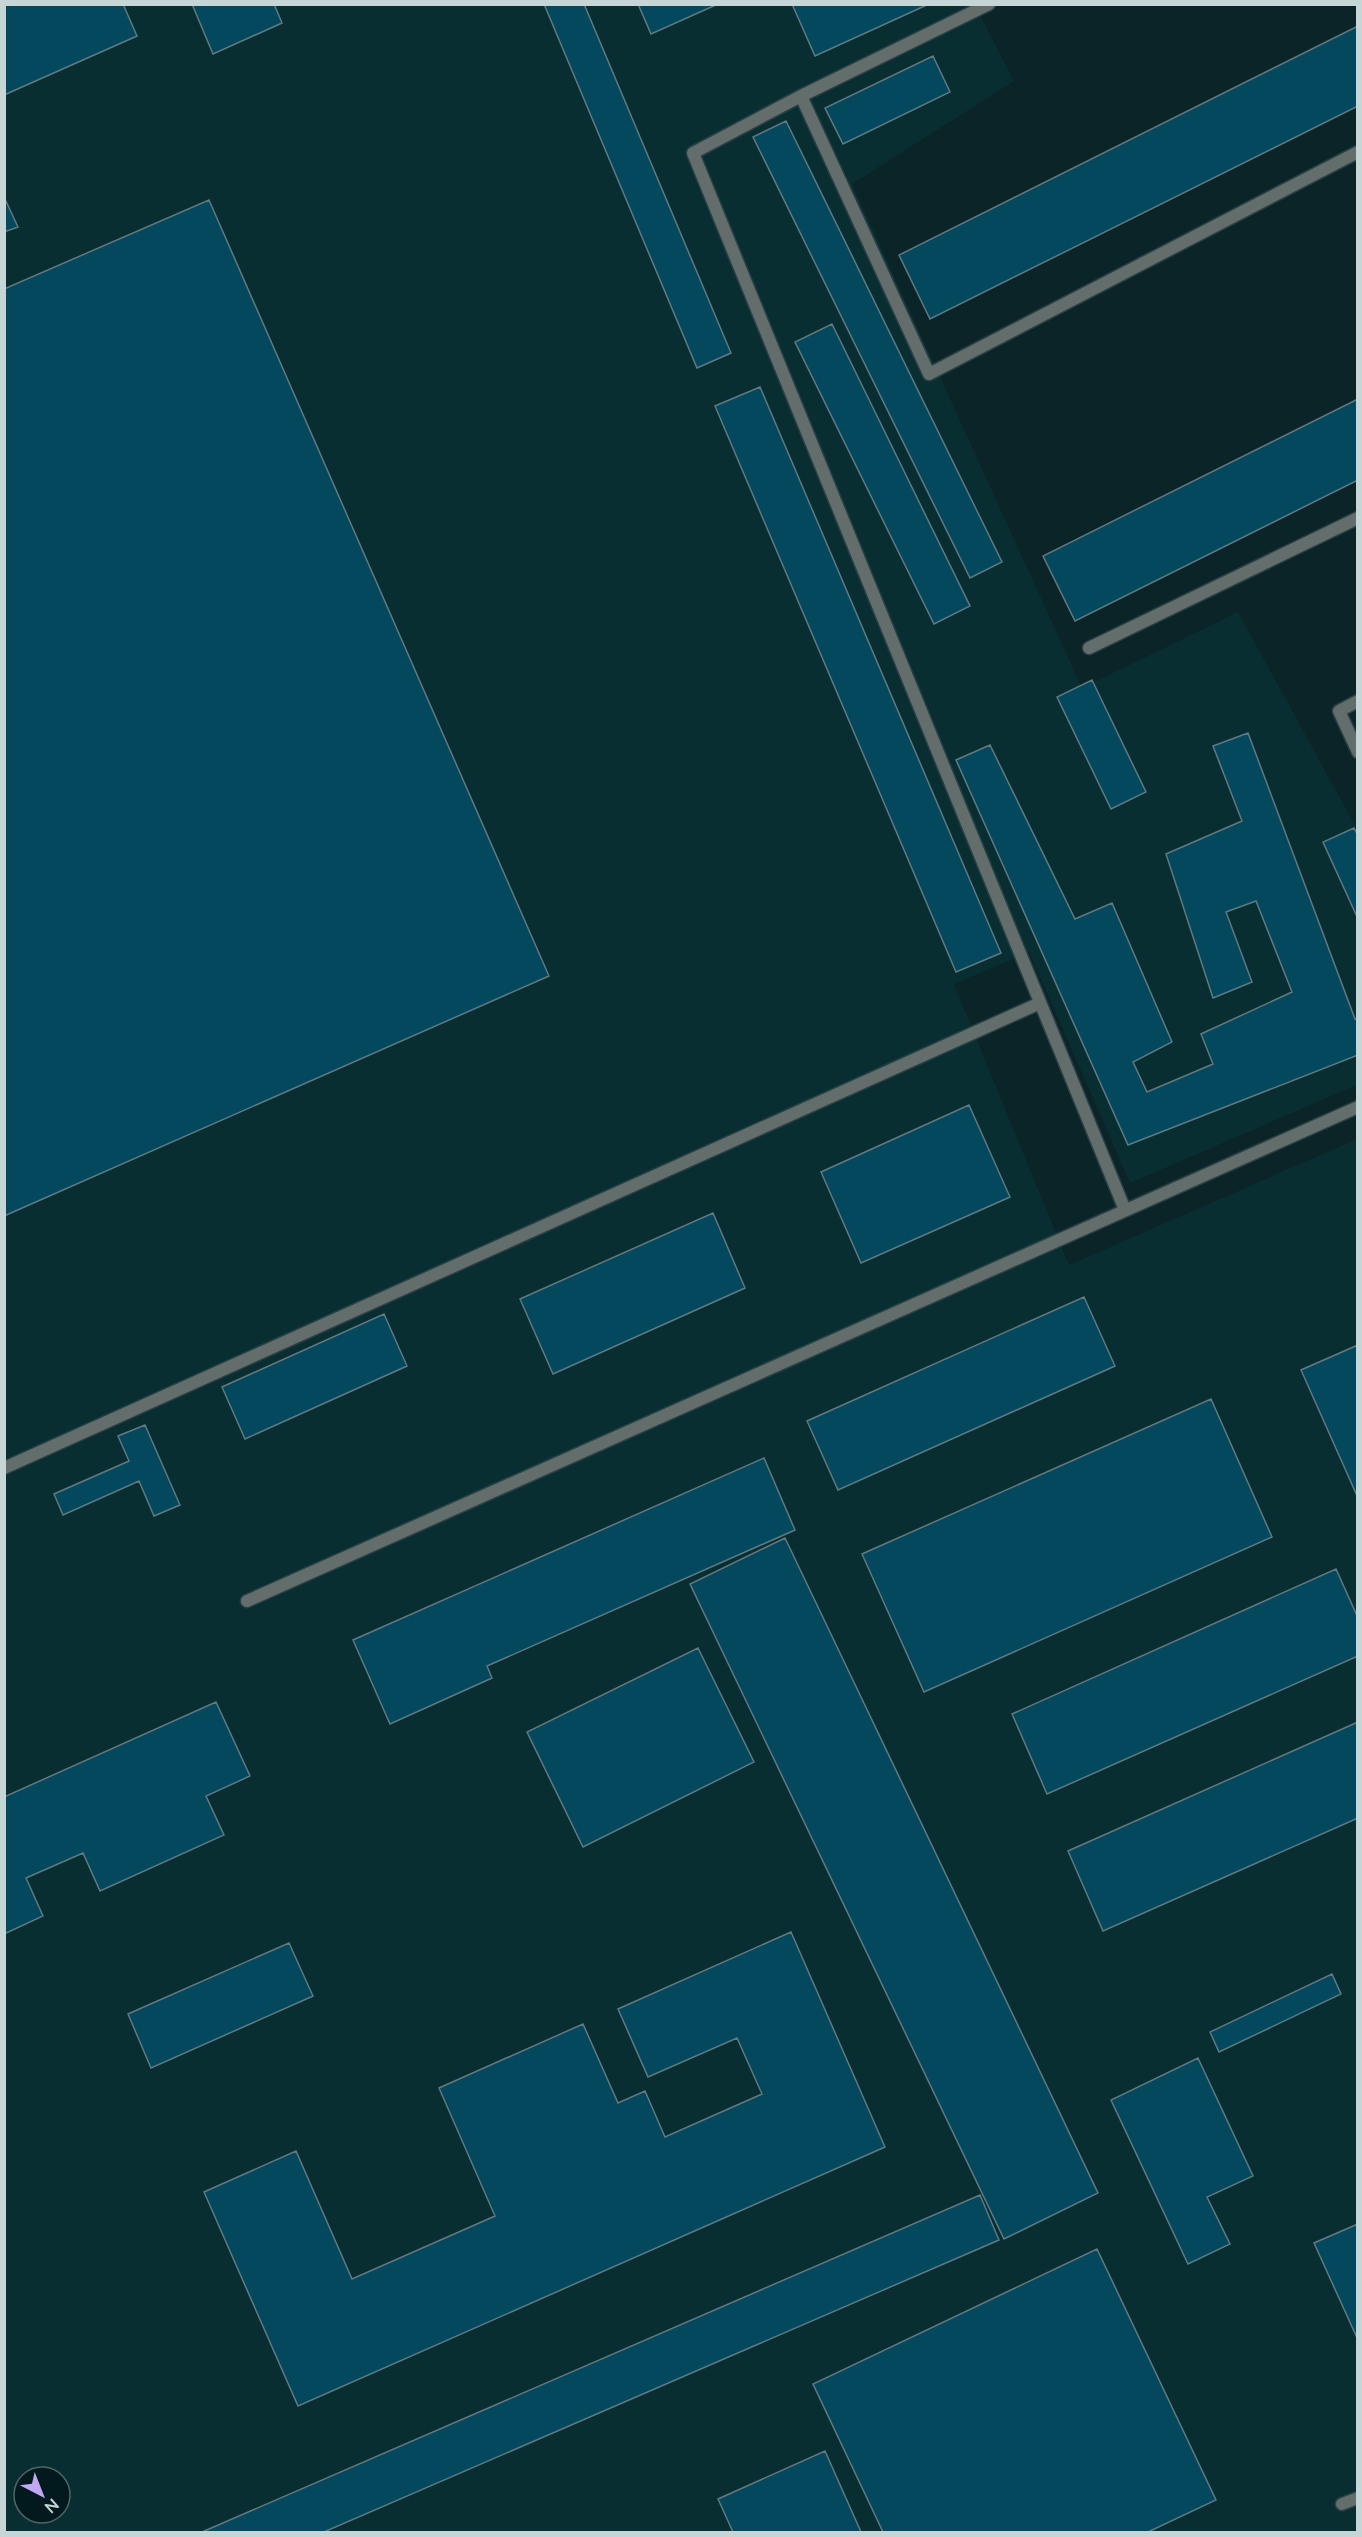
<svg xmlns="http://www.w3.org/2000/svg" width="1362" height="2537" font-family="Lato,sans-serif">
<rect width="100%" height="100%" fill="#0a2427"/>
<path fill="#092e32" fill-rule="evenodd" d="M5,5H975L1014,81L852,184L1082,688L1238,612L1357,829V1085L1130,1183L1029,952L954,984L1069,1265L1357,1139V2532H5ZM24,2477H60V2513H24Z"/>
<path fill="#03485c" stroke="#617982" stroke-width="1.5" d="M4,4H123L137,36L4,95Z
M192,4H274L282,23L213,54Z
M544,4H584L731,353L697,368Z
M638,4H718L651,34Z
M792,4H929L815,56Z
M1358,26V106L930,319L899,255Z
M933,56L950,92L843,144L825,108Z
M786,121L1002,562L970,578L753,137Z
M4,197L18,227L4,232Z
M209,200L549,976L4,1216V289Z
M832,324L970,606L934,624L795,342Z
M760,387L1001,953L956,972L715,406Z
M1358,399V480L1075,621L1043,556Z
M1092,680L1146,792L1111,809L1057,697Z
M1248,733L1355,1019L1358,1018V1055L1128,1145L956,760L990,745L1075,919L1112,903L1172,1042L1133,1062L1147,1092L1213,1064L1201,1034L1292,992L1256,901L1226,912L1252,982L1213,998L1166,854L1242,821L1213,746Z
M1354,828L1358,836V919L1323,842Z
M969,1105L1010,1197L861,1263L821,1172Z
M713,1213L745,1288L553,1374L520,1299Z
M1084,1297L1115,1366L838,1490L807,1421Z
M384,1314L407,1366L245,1439L222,1387Z
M1358,1345V1498L1301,1370Z
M1211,1399L1272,1537L924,1692L862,1554Z
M145,1425L180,1505L154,1516L139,1481L63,1515L54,1494L129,1461L118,1436Z
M764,1458L795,1530L487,1666L492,1678L390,1724L353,1640Z
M785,1538L1098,2193L1004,2239L690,1584Z
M1336,1569L1358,1618V1656L1047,1794L1012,1714Z
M698,1648L754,1762L583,1847L527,1732Z
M216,1702L250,1776L206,1796L224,1835L100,1891L83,1853L26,1878L43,1916L4,1934V1797Z
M1358,1722V1818L1103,1931L1068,1851Z
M791,1932L885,2147L298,2406L204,2192L296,2151L352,2279L495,2216L439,2088L583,2024L618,2103L645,2091L665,2137L762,2094L737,2038L648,2077L618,2009Z
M289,1943L313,1996L151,2068L128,2014Z
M1332,1974L1341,1994L1219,2052L1210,2032Z
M1198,2058L1253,2176L1207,2197L1230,2244L1188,2264L1111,2100Z
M980,2195L999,2240L324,2532H202Z
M1358,2224V2340L1314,2243Z
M1097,2249L1216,2500L1148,2532H883L813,2384Z
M825,2451L861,2532H733L718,2499Z"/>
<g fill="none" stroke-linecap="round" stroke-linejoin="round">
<defs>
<path id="lane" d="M989,4L801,96L929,374L1358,152
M801,96L693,153L1125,1210
M1089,648L1358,518
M1358,701L1339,711L1358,752
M4,1468L1040,1003
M1342,2504L1358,2498"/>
<path id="street" d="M247,1601L1358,1107"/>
</defs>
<use href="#lane" stroke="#284043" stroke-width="15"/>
<use href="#street" stroke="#284043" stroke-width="15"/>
<use href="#lane" stroke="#626d6c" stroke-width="12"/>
<use href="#street" stroke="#626d6c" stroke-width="12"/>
</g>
<rect width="1362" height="2537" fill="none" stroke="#c6d5d6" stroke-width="12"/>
<g transform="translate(42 2495) rotate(138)"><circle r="28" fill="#021a1d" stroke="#506567" stroke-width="1.5"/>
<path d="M0-4.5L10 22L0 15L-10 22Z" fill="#c1a8f3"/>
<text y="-9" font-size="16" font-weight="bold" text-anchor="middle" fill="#c6d5d6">N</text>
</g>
</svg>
